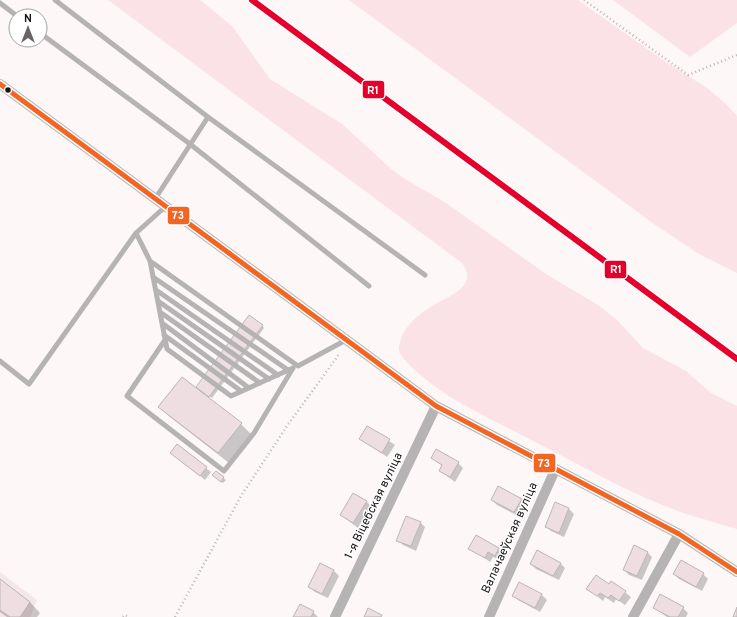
<svg xmlns="http://www.w3.org/2000/svg" width="737" height="617" font-family="Overpass,sans-serif">
<rect width="100%" height="100%" fill="#fdf7f8"/>
<path fill="#f5e7e9" d="M0,572L37,600L30,617H0Z"/>
<path fill="#fae2e7" d="M108,0H200L232,26L270,79L342,124L390,168L405,179L446,203L546,274L598,305L618,321L643,348L686,371L711,393L737,406V529C711,521 685,515 660,504C619,487 580,465 541,445C511,429 481,415 452,398C441,391 401,363 399,350C398,345 401,340 402,336C408,323 419,314 432,306C447,297 480,287 462,263Z
M349,0H578L663,60L707,88L726,104L737,116V273L699,254L654,224Z
M613,0H737V23L690,57Z"/>
<path fill="#0003" d="M262,325L264,328L212,398L199,389Z
M160,407L241,424L251,434L229,463L170,417Z
M368,427L395,445L387,457L361,439Z
M177,457L206,468L211,472L205,480Z
M432,458L458,463L463,468L455,482L440,471L443,466Z
M216,472L226,480L223,483L216,477Z
M521,499L526,504L520,517L497,505L492,500Z
M366,501L371,506L358,528L341,515Z
M556,503L569,509L574,514L564,537L551,531L546,526Z
M420,522L425,527L416,551L403,545L398,540Z
M470,548L498,549L503,554L500,560L493,557L490,562Z
M647,552L652,557L642,580L629,575L624,570Z
M560,563L565,568L559,580L536,569L531,564Z
M334,571L339,576L328,598L315,592L310,587Z
M674,574H703L708,579L702,591L679,579Z
M0,581L30,602L40,613L37,617H7L0,612Z
M612,582L631,597L625,605L616,599L614,603L605,597L603,601L588,589L609,586Z
M519,583L542,595L547,600L540,612L518,600L513,595Z
M654,608H683L688,613L686,617H667Z
M313,612L318,617H294Z"/>
<path fill="#eedee1" stroke="#bbb6b7" d="M249,315L263,325L209,397L196,387Z
M182,377L242,423L218,453L158,407Z
M367,426L390,439L382,453L359,439Z
M177,444L207,467L200,476L170,453Z
M436,449L459,462L450,477L439,471L442,465L431,458Z
M216,471L224,477L221,482L212,475Z
M498,486L522,499L514,512L491,500Z
M353,493L367,501L353,523L340,515Z
M555,502L569,508L559,533L545,527Z
M406,516L421,522L411,546L396,541Z
M476,535L499,548L495,556L488,552L485,558L468,549Z
M634,545L648,552L637,576L623,570Z
M537,550L561,563L553,576L530,564Z
M681,560L704,573L696,587L673,574Z
M320,563L334,570L322,594L308,587Z
M596,575L609,584L611,581L626,591L619,601L611,595L608,598L600,593L597,596L586,589Z
M0,579L30,602L20,617H10L0,610Z
M519,582L542,594L535,608L512,596Z
M660,594L684,607L678,617H670L653,608Z
M300,604L314,611L311,617H293Z
M737,607V617H733Z
M368,608L382,615L381,617H364Z"/>
<g fill="none" stroke-linecap="round" stroke-linejoin="round">
<path stroke="#b8b5b6" stroke-width="2.5" stroke-dasharray="1 3" stroke-linecap="butt" d="M584,0L688,75L737,55
M123,617L125,615L129,617
M175,617L241,496L287,426L340,353"/>
<path stroke="#b6b3b4" stroke-width="5" d="M55,0L208,117L425,275
M0,3L17,16
M40,33L190,144L369,286
M155,199L208,117
M136,233L150,261L298,366L346,340
M150,261L167,349L231,396L293,368
M153,277L288,370
M156,290L278,375
M158,301L269,379
M160,312L260,383
M162,323L249,388
M164,335L241,391
M165,340L127,396L224,471L254,433L293,368
M0,361L29,384L136,233L165,207"/>
<path stroke="#b6b3b4" stroke-width="10" d="M0,84L436,406L679,534L737,572
M335,617L436,406
M489,617L555,470
M633,617L679,534"/>
<defs>
<path id="bus-1" d="M0,84L436,406L679,534L737,572"/>
</defs>
<use href="#bus-1" stroke="#fff" stroke-width="8"/>
<use href="#bus-1" stroke="#f26522" stroke-width="5"/>
<defs>
<path id="rail-1" d="M252,0L737,359"/>
</defs>
<use href="#rail-1" stroke="#fff" stroke-width="9"/>
<use href="#rail-1" stroke="#e4002b" stroke-width="6"/>
</g>
<circle fill="#191415" stroke="#fff" stroke-width="1.5" cx="8" cy="90" r="3.5"/>
<g text-anchor="middle" dominant-baseline="central" stroke-width="3" stroke-linejoin="round" paint-order="stroke">
<g font-size="12" fill="#191415" stroke="#fff">
<text transform="translate(374 506) rotate(-64)">1-я Віцебская вуліца</text>
<text transform="translate(510 538) rotate(-66)">Валачаеўская вуліца</text>
</g>
</g>
<g stroke="#fff" stroke-width="1.5">
<rect x="362" y="80" width="23" height="19" rx="4" fill="#e4002b"/>
<rect x="167" y="206" width="23" height="19" rx="4" fill="#f26522"/>
<rect x="604" y="260" width="23" height="19" rx="4" fill="#e4002b"/>
<rect x="533" y="453" width="23" height="20" rx="4" fill="#f26522"/>
</g>
<g font-size="11" text-anchor="middle" font-weight="bold" fill="#fff">
<text x="373" y="94">R1</text>
<text x="178" y="219">73</text>
<text x="616" y="273">R1</text>
<text x="544" y="467">73</text>
</g>
<g transform="translate(28 28)"><circle r="19" fill="#ffffff" stroke="#a3a1a1"/>
<path d="M0-3L7 15L0 10L-7 15Z" fill="#696364"/>
<text y="-6" font-size="11" font-weight="bold" text-anchor="middle" fill="#191415">N</text>
</g>
</svg>
